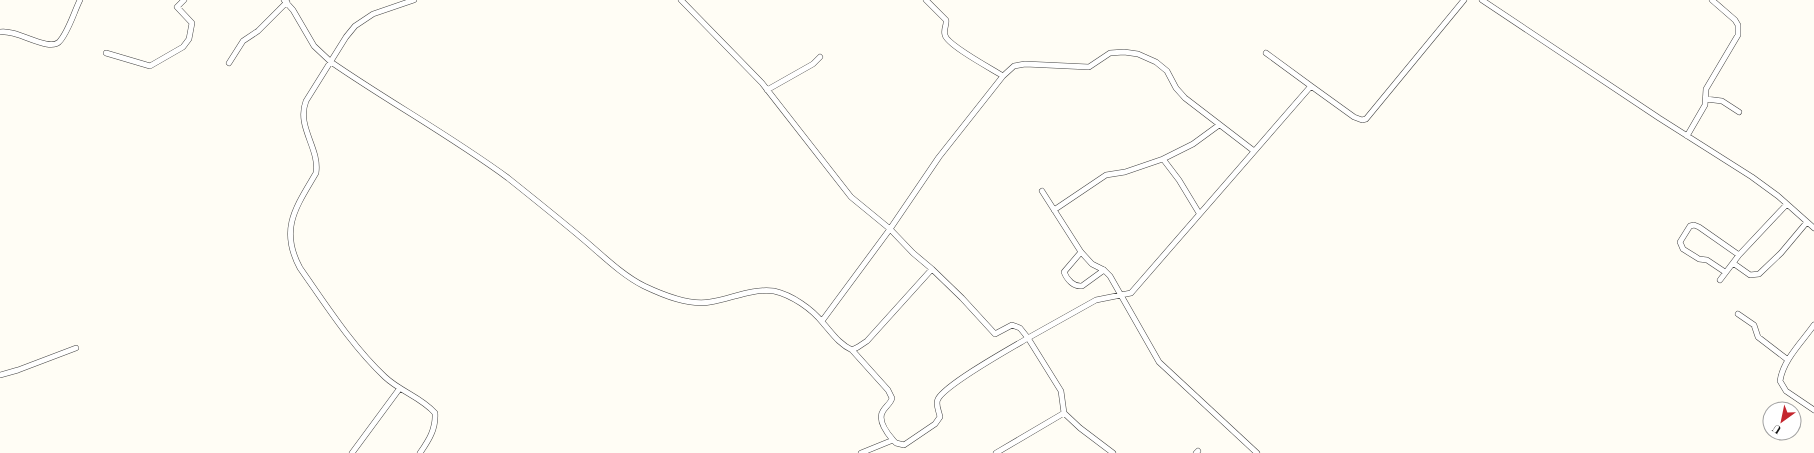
<svg xmlns="http://www.w3.org/2000/svg" width="1814" height="453" font-family="'Playfair Display',serif">
<rect width="100%" height="100%" fill="#fffdf5"/>
<g fill="none" stroke-linecap="round" stroke-linejoin="round">
<defs>
<path id="minor" d="M284,0L293,10L314,46L331,62C389,102 451,136 508,178C533,198 558,218 583,239C602,255 622,275 644,286C663,295 689,306 710,302C731,299 752,288 774,291C792,295 812,309 823,323C832,333 839,344 852,350L858,347L867,341L932,269L962,298L995,334L1012,325L1020,328L1028,338C1011,348 946,384 938,399C935,404 939,411 940,417L935,424L904,445L896,443L893,440
M414,0L373,14L355,26L346,37L306,101C296,127 320,148 316,173C296,207 279,229 300,268C326,305 352,346 385,377C401,392 421,397 435,413C436,429 429,440 420,453
M681,0L762,83L851,197L890,229L822,321
M926,0L946,20C947,25 943,30 945,35C947,45 992,69 1003,76
M1482,0L1659,118L1752,177L1778,196L1814,228
M0,32C17,29 48,52 59,42C68,33 74,12 80,0
M106,53L150,66L183,47L189,39L192,23L177,7L184,0
M1266,53L1311,86
M229,63L243,41L258,31L287,2
M767,90L813,64L820,57
M1706,99L1722,101L1739,112
M1687,136L1705,105L1706,89L1738,35V25L1735,20L1712,0
M1163,159L1193,144L1219,125
M1042,191L1081,252L1092,264L1104,270L1110,276L1159,362L1257,453
M1054,210L1106,175L1125,172L1163,159L1179,180L1199,213
M1081,252L1064,272C1067,280 1074,287 1082,286L1104,270
M1733,263L1750,275L1759,274L1781,253L1807,222
M932,269L913,253L890,229L939,157L1003,76L1014,66L1025,64L1089,67L1110,53L1124,52L1138,54L1156,62L1167,71L1176,88L1185,98L1254,151
M1725,272L1707,260L1699,259L1683,249L1680,242L1690,226L1694,225L1699,227L1739,255
M1720,280L1739,255L1787,204
M1738,314L1754,325L1758,337L1788,360
M1814,325C1802,342 1783,360 1780,381L1786,391L1814,410
M852,350L888,390L892,398C891,403 886,406 883,411C877,420 887,433 893,440L861,453
M0,375L18,370L76,348
M352,453L400,388
M996,453L1064,413
M1113,453L1080,428L1064,413L1061,391L1028,338L1096,300L1131,293L1311,86L1354,117L1362,120L1366,119L1464,0
M1196,453L1198,451"/>
</defs>
<use href="#minor" stroke="#444" stroke-width="6"/>
<use href="#minor" stroke="#fff" stroke-width="5"/>
</g>
<g transform="translate(1782 421) rotate(213)"><circle r="19" fill="#ffffff" stroke="#a0a0a0"/>
<path d="M0-3L7 15L0 10L-7 15Z" fill="#c4262e"/>
<text y="-6" font-size="11" font-weight="bold" text-anchor="middle" fill="#111111">U</text>
</g>
</svg>
